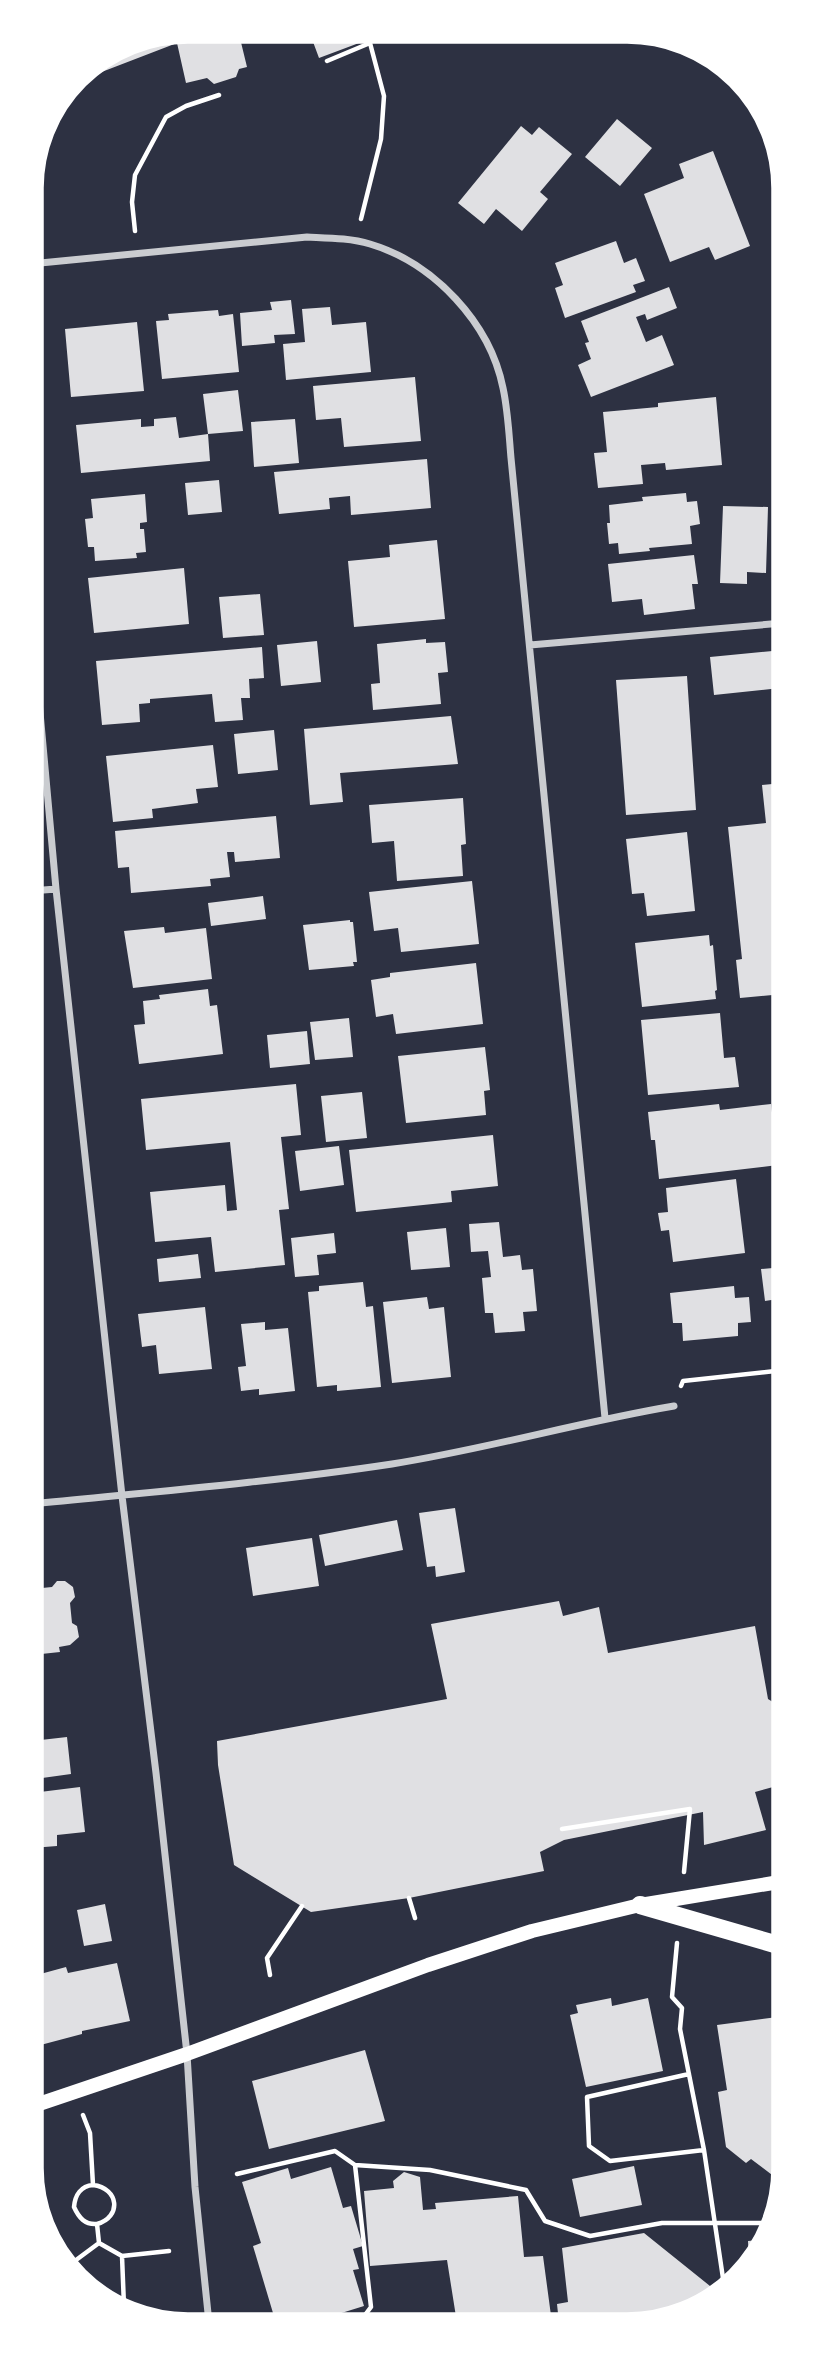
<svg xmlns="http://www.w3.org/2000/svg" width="815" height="2356" font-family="Montserrat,sans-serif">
<rect width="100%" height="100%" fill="#2d3142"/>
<path fill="#e0e0e3" d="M188,30H238L247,67L239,69L236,77L214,84L207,78L186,83L177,43L73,83L83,69L128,42Z
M309,31H391L319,58Z
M617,119L652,148L620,186L585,157Z
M521,126L532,135L539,127L572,154L540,192L548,199L522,231L496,209L484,224L458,203Z
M713,151L750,246L715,260L709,247L670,262L644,194L684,178L679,164Z
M616,241L624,263L636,258L645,281L633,285L636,292L565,318L555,288L563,285L555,263Z
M669,287L677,308L647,320L645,314L636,317L646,342L662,335L674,365L591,397L578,365L591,359L585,343L589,342L581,321Z
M291,300L295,334L274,335L275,343L242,346L240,313L272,310L270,302Z
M330,307L332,325L366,322L371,372L286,380L283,344L305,342L302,309Z
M218,310L219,316L233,314L239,372L162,379L156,321L169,320L168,314Z
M137,322L144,391L71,397L65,329Z
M415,377L421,441L344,447L341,418L316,420L313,386Z
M238,390L243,431L208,434L203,394Z
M716,397L722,465L666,470L665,463L641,465L643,484L598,488L594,453L607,452L603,412L658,407V403Z
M176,417L179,438L208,434L210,461L81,473L76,425L141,419V427L154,426V419Z
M295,419L299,463L254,467L251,422Z
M427,459L431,508L351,515L350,496L329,498L330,509L279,514L274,472Z
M219,480L222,512L188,515L185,483Z
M686,493L687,502L697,501L700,524L690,526L692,544L649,548L650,551L619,554L618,543L609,544L607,523H610L609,505L643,501L642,497Z
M145,494L147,522L140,523V529H144L146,552L136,553L137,558L95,561L94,547H88L85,519L93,518L91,499Z
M723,506L768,507L766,573L747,572V584L720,583Z
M437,540L445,619L354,627L348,561L390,557L389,545Z
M694,555L698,584H692L695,609L644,615L642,599L612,602L608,564Z
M184,568L189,624L94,633L88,578Z
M260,594L264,635L223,638L219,597Z
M426,639V643L445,642L448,672L438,673L441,704L373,710L371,684L380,683L377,644Z
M317,641L321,682L281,686L277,645Z
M262,647L264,678L249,679L250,698H241L243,720L215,722L212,694L150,699V703L139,704L140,722L102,725L96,661Z
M783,650V674H778L780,688L714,695L710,657Z
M687,676L696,810L626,815L616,680Z
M451,716L458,764L340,773L343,802L310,805L304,729Z
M274,730L278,770L238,774L234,734Z
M213,745L218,787L196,789L198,803L152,809L153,818L113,822L106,756Z
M783,783V994L740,998L736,960L742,959L728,827L766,823L762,785Z
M463,798L466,844L461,845L463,876L397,881L394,841L372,843L369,805Z
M276,816L280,858L235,862L234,852H227L230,877L210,879L211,886L131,893L129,867L118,868L115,831Z
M687,832L695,911L647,916L644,893L632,894L626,839Z
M472,881L479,944L401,952L398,928L374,931L369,892Z
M263,896L266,919L211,926L208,903Z
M350,920V922H353L357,962H353L354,966L309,970L303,925Z
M164,927L165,933L206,928L212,979L133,988L124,931Z
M709,935L710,946L713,945L717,990L715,991L716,999L642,1007L635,943Z
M476,963L483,1024L396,1034L393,1014L376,1017L371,980L390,977V973Z
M208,989L210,1006L217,1005L223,1054L139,1064L134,1025L145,1024L143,1001L160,999L159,995Z
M783,1003V1050H781L777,1004Z
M720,1013L724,1058L735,1057L739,1087L648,1095L641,1020Z
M349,1018L353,1057L315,1060L310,1022Z
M307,1031L310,1064L270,1068L267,1035Z
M485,1047L490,1090L484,1091L486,1115L406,1123L398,1056Z
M296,1084L301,1135L281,1137L289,1209L279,1210L285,1265L215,1272L211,1237L155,1242L150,1192L225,1185L227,1211L237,1210L230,1142L146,1150L141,1099Z
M362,1092L367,1138L326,1142L321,1096Z
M719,1104L720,1110L771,1104L778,1165L659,1179L655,1140H651L648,1112Z
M493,1135L498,1186L451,1191L452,1202L356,1212L349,1150Z
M339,1146L344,1185L300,1191L295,1151Z
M736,1179L745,1253L673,1262L669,1230L661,1231L658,1213L668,1212L666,1188Z
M499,1222L503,1257L520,1255L522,1270L533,1269L537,1311L523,1312L525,1331L495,1333L493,1313H485L482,1278L491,1277L488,1251L471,1252L469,1224Z
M446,1228L450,1267L411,1270L407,1232Z
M334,1233L336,1253L317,1255L319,1275L295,1277L291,1238Z
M198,1254L201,1278L159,1282L157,1259Z
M784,1267V1298L765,1301L761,1269Z
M363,1282L366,1307L373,1306L381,1387L337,1391V1385L317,1387L308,1292L319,1291V1286Z
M734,1286L735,1298L749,1297L751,1322L738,1323V1336L683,1341L682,1323H673L670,1293Z
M427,1297L429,1309L444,1307L451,1377L392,1383L383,1302Z
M205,1307L212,1369L159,1374L156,1345L142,1347L138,1314Z
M265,1322V1330L288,1328L295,1391L259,1395V1389L241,1391L238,1367L246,1366L241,1324Z
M455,1508L465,1572L436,1577L435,1566L427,1567L419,1513Z
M397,1520L403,1550L325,1566L319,1535Z
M312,1538L319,1586L253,1596L246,1548Z
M57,1581H65L73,1587L75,1597L70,1603L72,1623L77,1626L79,1637L70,1645L59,1647L60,1652L32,1655V1589L52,1587Z
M559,1601L563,1616L599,1607L608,1653L755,1626L768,1699L784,1709V1784L755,1792L766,1830L704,1845L703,1812L564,1840L540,1852L544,1871L409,1898L311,1912L234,1865L218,1765L217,1741L447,1699L431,1624Z
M67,1737L71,1774L35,1779L32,1741Z
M80,1787L85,1832L57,1835V1846L32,1848V1793Z
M105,1904L112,1941L84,1946L77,1910Z
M117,1963L130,2021L82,2031V2034L33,2047V1976L66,1967L68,1973Z
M611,1998L612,2006L648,1998L663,2071L586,2087L570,2015L578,2013L576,2005Z
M785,2016V2178L778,2196L772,2192L780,2181L751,2159L746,2163L726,2147L718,2092L727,2090L717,2025Z
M365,2050L385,2121L269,2149L252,2081Z
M634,2166L642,2205L580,2217L572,2179Z
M331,2167L343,2208L351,2206L363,2246L353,2249L359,2269L353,2270L364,2306L335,2315L337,2323H276L253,2246L261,2243L242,2182L288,2168L291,2179Z
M404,2172L420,2177L423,2210L436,2209L435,2203L518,2196L524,2257L543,2256L552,2323H457L447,2260L370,2266L364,2191L394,2188L393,2181Z
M644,2233L710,2286L711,2292L658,2323H559L557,2304L568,2302L562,2248Z
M759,2240L757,2247L749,2264L748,2241Z"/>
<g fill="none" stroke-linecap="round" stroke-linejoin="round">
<path stroke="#fff" stroke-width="4.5" d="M327,61L370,43L384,96L381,139L361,219
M30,207L35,225
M135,231L132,202L135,175L166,117L186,106L219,95
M681,1386L683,1381L784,1370
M562,1829L690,1809L684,1872
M409,1898L415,1918
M677,1943L672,1997L682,2008L680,2029L704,2150L724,2285
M270,1975L267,1958L302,1906
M689,2074L587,2097L589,2146L610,2161L704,2150
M83,2115L90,2133L93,2185C81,2186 75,2195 74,2207C79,2218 85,2225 97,2224L99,2243L122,2256L124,2306
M355,2165L371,2307L359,2323
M237,2174L335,2151L355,2165L430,2170L526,2190L545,2221L590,2236L662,2223H767
M93,2185C119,2188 122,2217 97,2224
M122,2256L169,2251
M72,2272V2263L99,2243"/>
<path stroke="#caccd0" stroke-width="7" d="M30,264L307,237C328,238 350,238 370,244C434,263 490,323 503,388C508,411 509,435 511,458L605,1418
M31,613L56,889L122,1496L156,1773L187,2054L195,2187L209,2323
M530,645L783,623
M31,891L56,889
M32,1504C152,1492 273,1482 392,1464C487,1449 579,1422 674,1406"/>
<path stroke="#fff" stroke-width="14" d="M33,2106L187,2054L428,1965L532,1931L640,1905L785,1881"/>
<path stroke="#fff" stroke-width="18" d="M640,1905L785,1947"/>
</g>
<path d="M0 0H815V2356H0ZM188 42H627A146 146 0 0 1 773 188V2168A146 146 0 0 1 627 2314H188A146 146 0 0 1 42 2168V188A146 146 0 0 1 188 42Z" fill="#fff" fill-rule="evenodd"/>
<path fill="none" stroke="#fff" stroke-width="3.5" d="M188 42H627A146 146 0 0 1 773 188V2168A146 146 0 0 1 627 2314H188A146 146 0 0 1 42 2168V188A146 146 0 0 1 188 42Z"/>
</svg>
